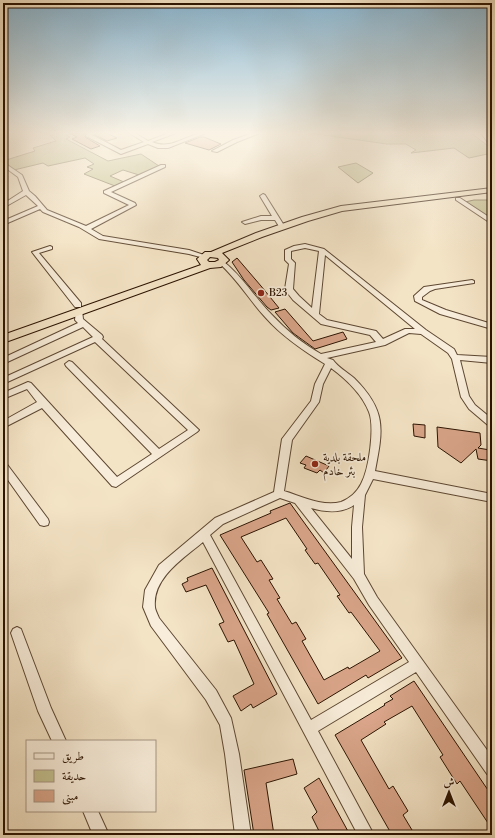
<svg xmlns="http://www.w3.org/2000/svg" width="495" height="838" font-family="'Libre Bodoni',Amiri,serif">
<rect width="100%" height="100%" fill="#f4e4c6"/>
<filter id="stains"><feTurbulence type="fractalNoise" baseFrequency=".005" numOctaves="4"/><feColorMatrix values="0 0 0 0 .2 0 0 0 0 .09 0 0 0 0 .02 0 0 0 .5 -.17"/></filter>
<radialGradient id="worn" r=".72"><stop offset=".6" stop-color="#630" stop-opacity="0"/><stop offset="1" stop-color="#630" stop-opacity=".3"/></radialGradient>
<path fill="#c4c190" stroke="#786a48" d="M48,133H63L70,137L66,139L108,161L141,154L159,166L139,175L123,170L110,176L124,182L115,186L84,174L93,169L87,167L94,164L85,158L48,166L43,163L14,170L3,161L35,151L33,148L56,141Z
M309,133H471L492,149V153L469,158L454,148L411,153L416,150L406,144H387Z
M356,163L373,173L358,183L338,167Z
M474,200H487L492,202V220L465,202Z"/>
<path fill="#daa58a" stroke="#2b1300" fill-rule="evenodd" d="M69,133H86L85,137L100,146L91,149L72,139L77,137Z
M96,133H107L117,138L107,141L95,135Z
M200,137H204L221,144L209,150L185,143Z
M237,258L261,286L279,308L271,310L267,307L244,280L232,262Z
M285,309L313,341L343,332L347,339L315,349L293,333L275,312Z
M413,424L425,425V438L414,436Z
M437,427L480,433L481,445L478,448L490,450L492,461L478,459L476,449L461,463L438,447Z
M306,456L329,466L324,473L320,470L317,473L304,468L306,465L300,463Z
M290,503L402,658L368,678L366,675L318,704L267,614L269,613L220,535L271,513L270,511ZM286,518L307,549L305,550L315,564L318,563L340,595L337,596L349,613L351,612L380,651L349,669L348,667L324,680L302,641L306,639L296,622L292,624L277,599L280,598L269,580L273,579L261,560L257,562L241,537Z
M212,568L277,694L253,708L251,704L241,711L233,696L254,684L234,640L228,642L219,624L224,622L206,585L186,592L182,584L188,581L187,578Z
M414,681L492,796V829L460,781L457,784L440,757L443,755L412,706L384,722L386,724L361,740L389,789L393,786L408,811L403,815L415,835H392L335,735L385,705L384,704L393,699L390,696Z
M293,759L297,774L266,783L274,835H254L244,770Z
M319,778L350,835H321L312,817L317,812L304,788Z"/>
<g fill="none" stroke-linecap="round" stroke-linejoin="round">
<defs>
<path id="minor" d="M88,133H95L92,135L121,150L144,142L129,133H135L148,141L169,133H176L152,142C173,151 186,133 206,133L168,148H158L148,144L121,154L86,136V135Z
M253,133H260L237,142L217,152L212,151L233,140Z
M3,162L22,175L29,191L35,196L47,210L86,226L129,205L104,193V191L161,165H165V167L111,192L135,203L136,205L91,229L103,236L189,250L207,256L204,258L189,254L99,239L79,227L43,212L40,209L3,225V221L38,206L26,195L3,208V204L23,191L18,177L3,166Z
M263,194L265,195L285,227L284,228H280L275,220H261L245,224L242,222L261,216H272L260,196Z
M456,198H460L492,219V224L456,200Z
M305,244L324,249L426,330L454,349L457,355L492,357V363L460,360L469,396L475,405L492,419V427L489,426L469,409L461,397L452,359L448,353L421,334L409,333L385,345L327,358L333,360C338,367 347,372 354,378C387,411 383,429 375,471L492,494V502L373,479L365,495L362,527L364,574L377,597L492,757V776L487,774L416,672L318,731L374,835H358L203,542C184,558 152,578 155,607C155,610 158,615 159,618L216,690L231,718L239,754L251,835H235L225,754L220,725L206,700L151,626L143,607L145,590L159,565L215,518L274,492L282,439L311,401L315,384L325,364C304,351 283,337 266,318C250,301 238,280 220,264V262H224C243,277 255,298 272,315C286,330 303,344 321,354L376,342L370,335L321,324L293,300L286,291L285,289L289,264L285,260V250L294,246ZM305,248L319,251L312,308L299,296L293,289L295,263L291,259V251ZM325,255L415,329H405L383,339L376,331L327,320L319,314ZM331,368C346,379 362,394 369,412C375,427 369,470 361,484C357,492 349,499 341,502C322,507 301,496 284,491L292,440L319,402L323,384ZM280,498L295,503L354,579L369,605L409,662L311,720L210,535L223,524ZM354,505L352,527V559L311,508C325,512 341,514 354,505Z
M50,246L52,247V249L39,253L81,303V307H75L32,252Z
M472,280L474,281V283L435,289L430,291L422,297V300L446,310L492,324V329L440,314L415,301L414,296L424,287Z
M76,310H82L83,319L102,335L103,337L102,339L199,430L197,432L116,487L112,486L42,408L3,428V421L37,402L27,389L3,399V393L28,382L31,383L117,477L152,454L66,366L65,364L69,361L72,362L159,449L188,430L95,342L3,384V378L93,337L83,327L3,364V358L78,323L75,320Z
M3,462L6,463L48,519L49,522L48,525L44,526L40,525L3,473Z
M17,627L21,629L51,708L66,741H52L38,711L11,633L13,629Z
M83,811H98L109,835H93Z"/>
<path id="highway" d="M481,133H488L492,138V144H489Z
M492,188V192L342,211L308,221L262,237L222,253L229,260L221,267L210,268L3,343V335L201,265L197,259L205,252H211L256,233L302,217L341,206ZM210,257L218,258L219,260L215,262H209L207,260Z"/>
</defs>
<use href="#minor" stroke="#5d4732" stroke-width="2"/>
<use href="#highway" stroke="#2b1300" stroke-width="2"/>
<use href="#minor" fill="#f8edda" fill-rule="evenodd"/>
<use href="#highway" fill="#f4e4c6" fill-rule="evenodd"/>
</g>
<linearGradient id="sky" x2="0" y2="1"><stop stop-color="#89b8d5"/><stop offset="0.53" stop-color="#faf3e5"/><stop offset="1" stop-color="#faf3e5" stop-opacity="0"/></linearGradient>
<rect width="495" height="251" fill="url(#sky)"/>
<g fill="#8f2418" stroke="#f8edda" stroke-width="1.5">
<circle cx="261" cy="293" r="4"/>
<circle cx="315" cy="464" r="4"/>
</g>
<g text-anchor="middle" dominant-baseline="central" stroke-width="3.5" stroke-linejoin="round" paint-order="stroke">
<g font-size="10" fill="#2b1300" stroke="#f8edda" text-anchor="start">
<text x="269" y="293">B23</text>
</g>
<g font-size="12" fill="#2b1300" stroke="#f8edda" text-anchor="start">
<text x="323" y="457">ملحقة بلدية<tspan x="323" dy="14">بئر خادم</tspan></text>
</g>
</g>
<rect width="495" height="838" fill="none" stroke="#f4e4c6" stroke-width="16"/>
<rect x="4" y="4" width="487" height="830" fill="none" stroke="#2b1300" stroke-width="2"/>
<rect x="8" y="8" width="479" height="822" fill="none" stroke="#2b1300"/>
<rect x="26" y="740" width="130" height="72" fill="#f8edda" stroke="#a69683"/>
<rect x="34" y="753" width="20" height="6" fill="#f8edda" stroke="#a69683"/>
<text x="62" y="760" font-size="12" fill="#2b1300">طريق</text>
<rect x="34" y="770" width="20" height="12" fill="#c4c190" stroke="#a69683"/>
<text x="62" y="780" font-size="12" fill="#2b1300">حديقة</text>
<rect x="34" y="790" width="20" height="12" fill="#daa58a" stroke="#a69683"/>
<text x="62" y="800" font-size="12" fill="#2b1300">مبنى</text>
<g transform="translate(449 792)" stroke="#f8edda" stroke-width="3" paint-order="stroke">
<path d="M0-3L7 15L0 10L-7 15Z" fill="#2b1300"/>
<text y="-6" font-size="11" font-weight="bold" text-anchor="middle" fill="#2b1300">ش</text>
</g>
<rect width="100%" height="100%" filter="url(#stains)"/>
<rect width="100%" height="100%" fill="url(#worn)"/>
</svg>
